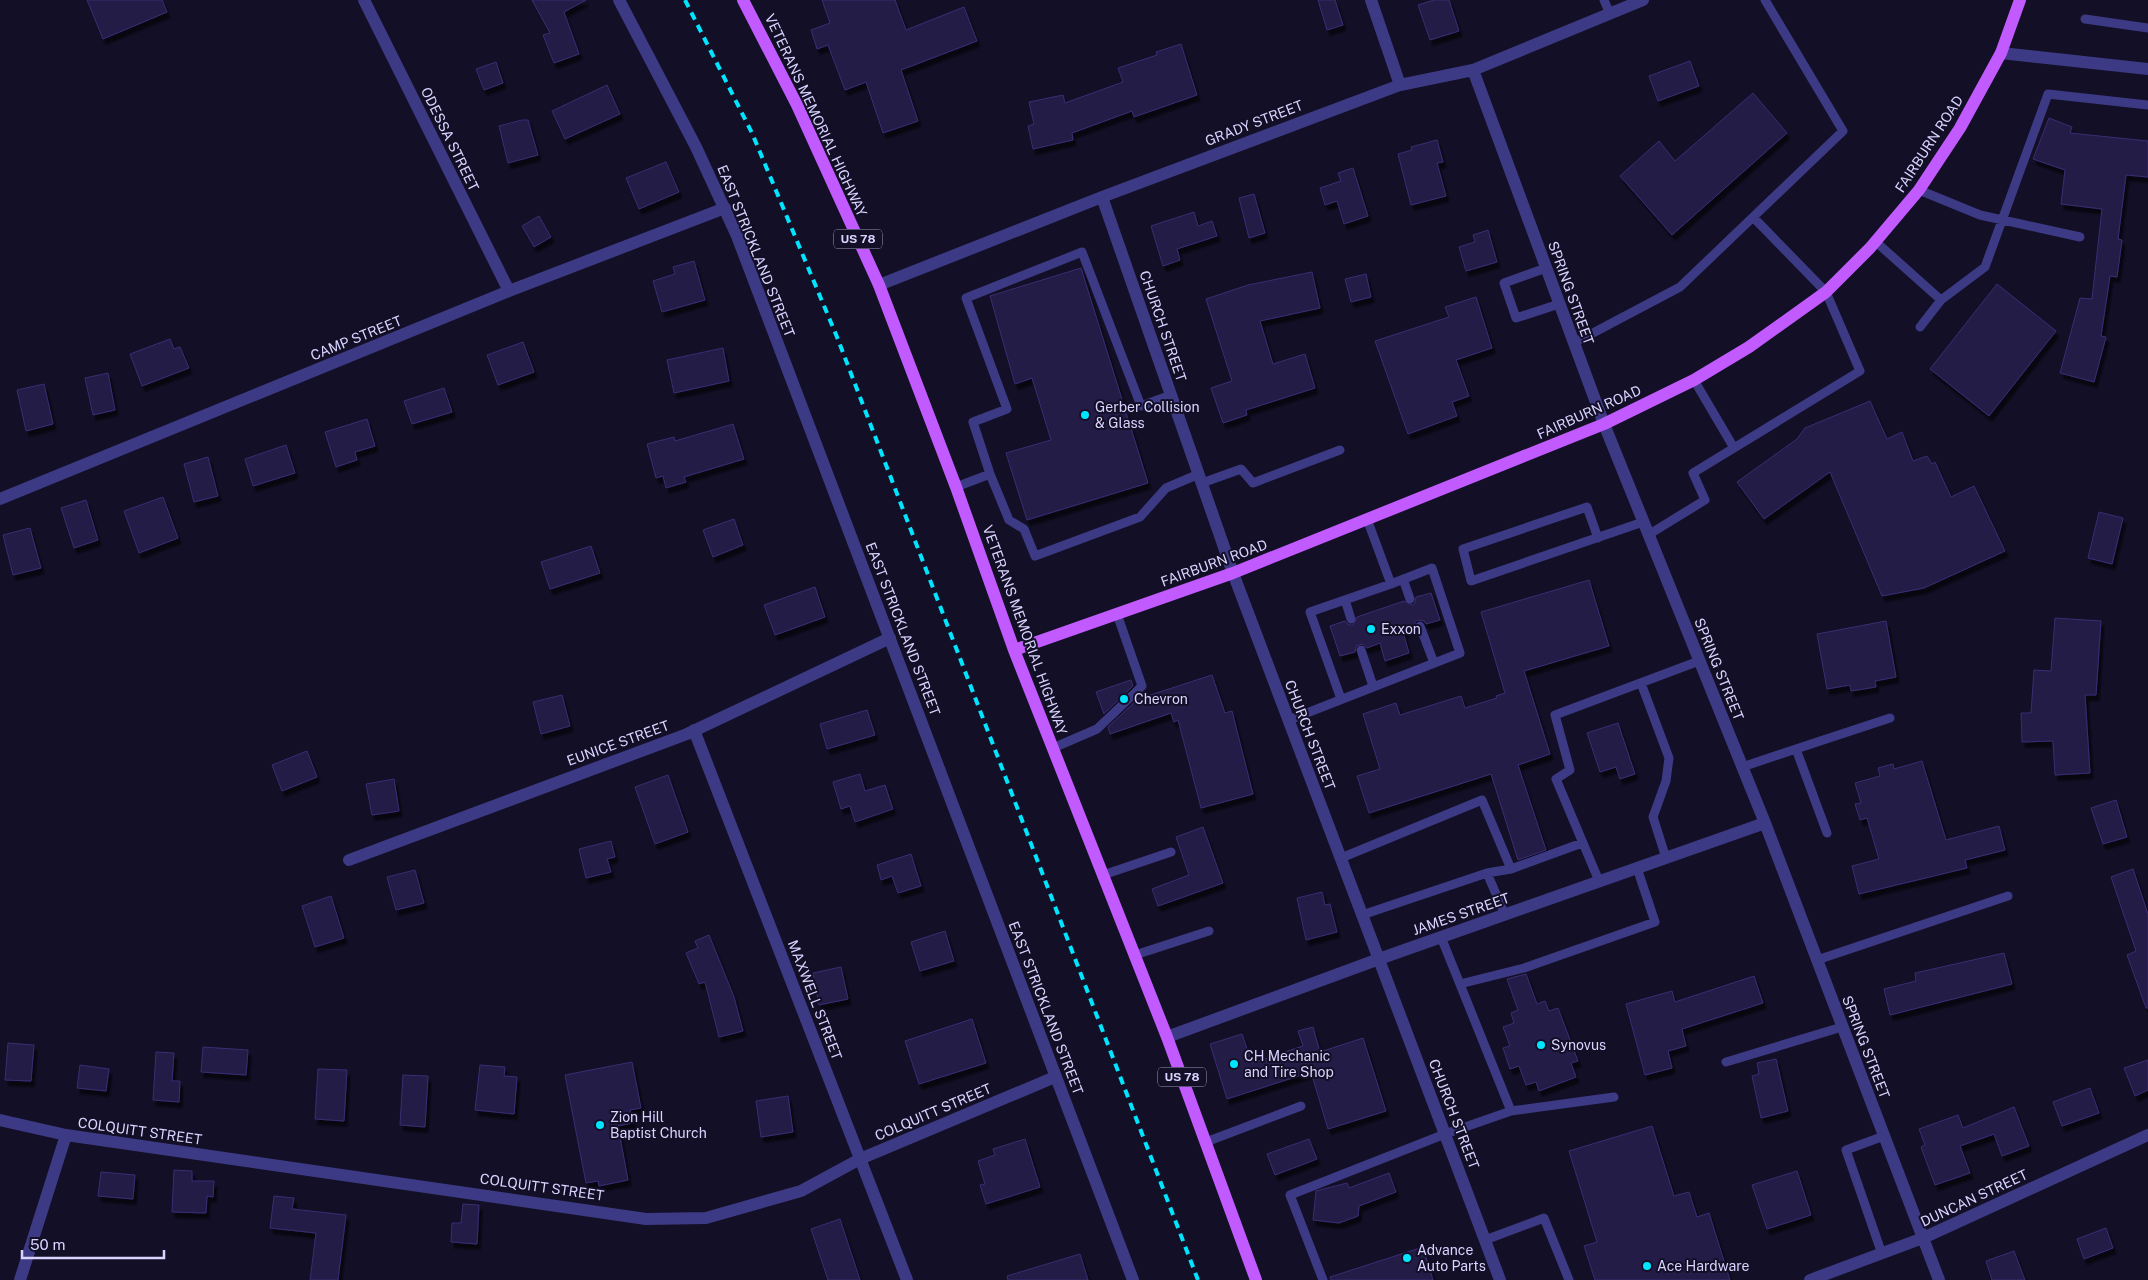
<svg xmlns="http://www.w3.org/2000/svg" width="2148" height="1280" font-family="'Public Sans',sans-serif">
<defs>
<filter id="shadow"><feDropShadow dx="3" dy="5.5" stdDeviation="1" flood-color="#0009"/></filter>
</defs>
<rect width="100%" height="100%" fill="#130f26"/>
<path fill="#241b47" stroke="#3b2d73" filter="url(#shadow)" d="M87,0H162L167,12L103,39Z
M532,0H586L564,12L579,54L554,63L543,35L550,33Z
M822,0H895L906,30L964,7L977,41L901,70L918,121L883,133L866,82L845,90L828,45L817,49L811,30L830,23Z
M1318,0H1335L1343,25L1327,30Z
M1434,0H1449L1459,31L1430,40L1418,5Z
M1181,44L1197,95L1134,117L1132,111L1072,133L1073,140L1033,149L1028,126L1034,124L1029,102L1063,95L1065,103L1123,82L1118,68L1157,55L1156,52Z
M1690,61L1699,86L1658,101L1649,76Z
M496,62L503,83L484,90L476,69Z
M607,85L620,114L565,139L552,111Z
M1753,93L1787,133L1672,235L1620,176L1659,141L1675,161Z
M2049,118L2072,127L2070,133L2148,141V177L2126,175L2118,239L2122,240L2117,277L2110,276L2101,336L2106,337L2094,382L2060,373L2080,298L2092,299L2102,209L2061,204L2065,170L2033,159Z
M522,120H528L538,155L508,163L499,126Z
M1437,140L1443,162L1437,163L1446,196L1411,205L1398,154L1412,150L1411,147Z
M666,162L679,192L639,209L626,178Z
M1353,168L1368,216L1344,224L1337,201L1325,205L1320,188L1341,181L1338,173Z
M1254,194L1265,233L1249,238L1239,198Z
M1194,212L1198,226L1212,221L1217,236L1177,249L1180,260L1163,266L1151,226Z
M539,216L551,237L534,247L522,226Z
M1488,230L1497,262L1466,271L1459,247L1475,242L1473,235Z
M694,261L705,300L662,312L653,281L675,274L673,267Z
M1081,268L1148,483L1027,520L1006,453L1051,440L1032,378L1015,384L990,296Z
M1312,272L1320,308L1260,321L1273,364L1305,354L1315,388L1246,410L1247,415L1223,423L1211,388L1232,381L1206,299L1248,285Z
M1366,274L1371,297L1351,302L1345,279Z
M1997,284L2056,331L1989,416L1930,369Z
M1476,297L1492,348L1456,360L1469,396L1452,402L1457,416L1408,434L1375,341L1449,317L1445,307Z
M170,339L174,349L180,347L189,368L142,386L130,354Z
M523,342L534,372L498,385L487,355Z
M723,348L729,381L674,393L667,360Z
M108,373L115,410L93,415L85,378Z
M44,384L53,424L26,431L17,390Z
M444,388L452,412L412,424L404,401Z
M1870,401L1887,439L1902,432L1913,461L1927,456L1932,464L1935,462L1951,497L1974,486L2005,551L1924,588L1882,596L1830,472L1764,519L1737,482L1797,439L1805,428Z
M367,419L375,446L355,452L357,460L336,467L325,432Z
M733,424L744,459L684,477L686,482L666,488L663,476L656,478L647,444L674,437L675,441Z
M286,445L295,473L253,486L245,459Z
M208,457L218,496L194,502L184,464Z
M163,497L178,538L139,553L124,511Z
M86,500L98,540L74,548L61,508Z
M2099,512L2123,518L2112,564L2088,558Z
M734,519L743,545L713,557L703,530Z
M30,528L41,568L13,575L3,535Z
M591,546L600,573L550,589L541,562Z
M1589,580L1609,646L1524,671L1550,754L1518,765L1546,850L1518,860L1491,774L1369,813L1357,776L1380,769L1363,714L1396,703L1400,715L1461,696L1465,708L1497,698L1496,696L1505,693L1481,612Z
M815,587L825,617L775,635L764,605Z
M1431,593L1440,620L1426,624L1424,621L1418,620L1415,622L1414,628L1403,632L1409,653L1385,661L1380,643L1367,648L1362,644L1356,646L1355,652L1340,656L1330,626L1345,621L1349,625H1353L1357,617L1404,601L1412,605L1415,603L1416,597Z
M2055,618L2101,621L2096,695H2085L2090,773L2055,775L2053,741L2022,742L2021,713H2031L2034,670L2051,671Z
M1886,621L1896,677L1875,681L1876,687L1851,691L1850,685L1827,689L1817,634Z
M1212,675L1225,713L1232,711L1253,794L1201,808L1178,720L1174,722L1171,713L1110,734L1108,727L1138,699Z
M1131,680L1133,686L1104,714L1096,692Z
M562,695L570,726L541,734L533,702Z
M867,710L875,735L827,749L820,724Z
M1618,723L1635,774L1620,779L1616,767L1600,772L1587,733Z
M307,751L317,777L282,791L272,765Z
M1922,761L1946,840L1999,826L2005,850L1965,860L1967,868L1859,894L1852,866L1879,859L1867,818L1860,820L1855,804L1861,803L1855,783L1880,776L1878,768L1893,764L1894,769Z
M860,774L865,791L885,785L893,809L855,822L850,806L841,809L833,782Z
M668,775L688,832L655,844L635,787Z
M394,779L399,811L372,815L366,784Z
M2116,800L2127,837L2103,844L2091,808Z
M1203,827L1223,883L1158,906L1152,889L1189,875L1176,837Z
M611,841L615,857L607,859L611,872L586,878L579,849Z
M911,854L921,886L898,893L892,876L881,880L877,865Z
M2133,869L2148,914V1008H2146L2127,955L2136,951L2111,877Z
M415,870L424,903L396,910L387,877Z
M1322,892L1325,905L1330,904L1337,932L1306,940L1297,898Z
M331,896L344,938L315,947L302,906Z
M945,931L954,961L920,971L911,942Z
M709,935L734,997L743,1031L719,1037L705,982L699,984L686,953L698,948L695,941Z
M2004,953L2012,984L1890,1015L1884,989L1916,981L1915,973Z
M841,967L848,999L819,1005L813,973Z
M1526,974L1537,1004L1545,1001L1549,1011L1558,1008L1578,1061L1571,1063L1576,1077L1539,1091L1536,1082L1526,1085L1519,1066L1510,1069L1503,1048L1510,1046L1503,1027L1514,1023L1511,1013L1518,1010L1507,979Z
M1754,976L1763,1003L1682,1029L1686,1046L1668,1051L1672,1068L1645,1075L1626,1004L1672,991L1675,1002Z
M972,1019L986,1063L919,1084L905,1041Z
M1313,1027L1320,1052L1363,1038L1386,1111L1328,1129L1311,1072L1227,1099L1210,1044L1242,1034L1252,1063L1303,1046L1298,1031Z
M8,1043L34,1045L31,1081L5,1080Z
M203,1047L248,1050L246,1075L201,1072Z
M156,1052L174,1053L172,1081H180L179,1102L153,1100Z
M1776,1059L1788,1111L1761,1118L1752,1076L1759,1074L1757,1063Z
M2148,1060V1090L2135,1096L2124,1068Z
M632,1062L641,1108L630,1110L633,1123L618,1126L628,1180L599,1186L598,1181L586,1183L565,1075Z
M80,1065L109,1069L106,1091L77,1088Z
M480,1065L505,1067L504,1076L517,1077L514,1114L475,1110Z
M318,1069L347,1070L344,1121L315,1119Z
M403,1075L428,1076L425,1127L400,1125Z
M2090,1088L2099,1113L2062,1126L2053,1102Z
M788,1096L793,1132L761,1137L756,1101Z
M2014,1107L2029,1146L2002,1156L1994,1134L1960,1146L1970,1173L1935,1185L1921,1147L1925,1145L1919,1129L1958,1115L1963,1128Z
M1652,1126L1674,1196L1689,1192L1697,1217L1709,1213L1730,1280H1595L1584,1246L1597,1242L1569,1151Z
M1025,1139L1040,1187L986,1204L980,1185L985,1184L978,1161L995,1155L993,1149Z
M1309,1139L1317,1159L1275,1175L1267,1154Z
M174,1170L192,1171V1181H214L213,1197L207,1196L206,1213L172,1212Z
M1797,1171L1811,1215L1767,1229L1752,1185Z
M101,1172L135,1175L133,1199L98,1196Z
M1389,1173L1396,1192L1359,1206L1358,1216L1339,1223L1313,1220L1316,1191L1347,1183L1349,1188Z
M274,1196L294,1198L292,1209L346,1215L338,1280H310L316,1233L270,1228Z
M463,1204L479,1205L477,1244L451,1242L452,1223H461Z
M840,1219L860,1280H828L811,1229Z
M2106,1228L2113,1248L2084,1259L2077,1239Z
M1423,1247L1433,1280H1331L1330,1277Z
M2014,1251L2025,1280H1992L1986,1261Z
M1080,1254L1088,1280H1008L1007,1276Z"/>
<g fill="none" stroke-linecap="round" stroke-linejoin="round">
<path stroke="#3d3a85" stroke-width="9" d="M1604,0L1610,14
M2085,19L2148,28
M1919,190L1980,215L2080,237
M1876,242L1941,300
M1546,268L1504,283L1516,318L1559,304
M1920,327L1941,300L1985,267L2048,94L2148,105
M1574,343L1680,287L1843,131L1765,0
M1694,380L1734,448
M990,474L1009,520L1024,529L1035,556L1140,517L1166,488L1199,474
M1202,483L1241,469L1253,483L1340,450
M956,487L990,474L973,422L1007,409L966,298L1082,252L1141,406L1171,395
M1648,535L1705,500L1693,473L1860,371L1826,292L1753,217
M1598,538L1587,507L1463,549L1471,581L1643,522
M1403,579L1410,599
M1345,600L1351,619
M1420,626L1434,663
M1361,650L1373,686
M1641,683L1669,758L1666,781L1653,817L1666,858
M1341,699L1310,612L1391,584
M1289,720L1460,653L1432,568L1391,584L1367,519
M1053,748L1097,729L1142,686L1117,614
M1796,749L1890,718
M1742,767L1796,749L1827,833
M1341,858L1482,800L1511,869L1487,873L1505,915
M1511,869L1582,843
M1103,875L1171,852
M1599,881L1556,779L1570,770L1555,715L1699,661
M1362,915L1487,873
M1135,955L1209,931
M1817,960L2008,896
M1460,984L1524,968L1655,922L1637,868
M1726,1062L1842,1027
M1511,1111L1614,1097
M1206,1142L1301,1106
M1485,1240L1544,1218L1569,1280
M1882,1254L1846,1150L1884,1136
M1323,1280L1290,1195L1445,1134L1511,1111L1441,937"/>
<path stroke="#3d3a85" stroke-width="12" d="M364,0L509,291
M619,0L696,147L737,236L1133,1280
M1371,0L1400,85
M2001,53L2148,69
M1473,70L1604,424L1765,823L1939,1280
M1102,197L1233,573L1500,1280
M879,285L1102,197L1400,85L1473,70L1643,0
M0,499L509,291L725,208
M694,730L907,1280
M349,860L687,734L890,638
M1167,1037L1379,959L1765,823
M0,1120L66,1135L646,1219L706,1218L801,1191L860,1159L1055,1077
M20,1280L66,1135
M1810,1280L1923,1238L2148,1135"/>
<path stroke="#c25bff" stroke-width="12" d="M743,0L797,105L879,285L956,487L1014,650L1167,1037L1256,1280
M1014,650L1233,573L1604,424L1694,380L1749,347L1826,292L1870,248L1919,190L1960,128L2001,53L2020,0"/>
<path stroke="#00e5ff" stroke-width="4" stroke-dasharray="8 6" stroke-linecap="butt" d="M685,0L752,133L837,337L1198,1280"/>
</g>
<g fill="#00e5ff" stroke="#130f26" stroke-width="2">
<circle cx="1085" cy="415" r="5"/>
<circle cx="1371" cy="629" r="5"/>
<circle cx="1124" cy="699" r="5"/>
<circle cx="1541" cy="1045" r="5"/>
<circle cx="1234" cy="1064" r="5"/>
<circle cx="600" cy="1125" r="5"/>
<circle cx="1407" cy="1258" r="5"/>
<circle cx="1647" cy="1266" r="5"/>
</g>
<g text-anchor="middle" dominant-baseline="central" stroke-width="4" stroke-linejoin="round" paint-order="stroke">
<g fill="#130f26" stroke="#9e99be" stroke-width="1">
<rect x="834" y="229.5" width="48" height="19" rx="4"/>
<rect x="1158" y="1067.5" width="48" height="19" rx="4"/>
</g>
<g font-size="12" font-weight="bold" fill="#d9d4ff">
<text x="858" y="239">US 78</text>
<text x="1182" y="1077">US 78</text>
</g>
<g font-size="14" fill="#d9d4ff" stroke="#130f26">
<text transform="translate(816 115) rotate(65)">VETERANS MEMORIAL HIGHWAY</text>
<text transform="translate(1254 123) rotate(-21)">GRADY STREET</text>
<text transform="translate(450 139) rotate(64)">ODESSA STREET</text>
<text transform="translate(1929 144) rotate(-57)">FAIRBURN ROAD</text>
<text transform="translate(756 251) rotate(68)">EAST STRICKLAND STREET</text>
<text transform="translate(1571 293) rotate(70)">SPRING STREET</text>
<text transform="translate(1163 326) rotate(71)">CHURCH STREET</text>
<text transform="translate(356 338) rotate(-22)">CAMP STREET</text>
<text transform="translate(1589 412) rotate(-24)">FAIRBURN ROAD</text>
<text transform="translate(1214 563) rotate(-20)">FAIRBURN ROAD</text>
<text transform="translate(903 629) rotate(69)">EAST STRICKLAND STREET</text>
<text transform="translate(1025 630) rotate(70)">VETERANS MEMORIAL HIGHWAY</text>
<text transform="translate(1719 669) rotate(68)">SPRING STREET</text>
<text transform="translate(1310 735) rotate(69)">CHURCH STREET</text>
<text transform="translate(618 743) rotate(-20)">EUNICE STREET</text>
<text transform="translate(1461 914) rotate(-19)">JAMES STREET</text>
<text transform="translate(815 1000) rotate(69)">MAXWELL STREET</text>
<text transform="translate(1046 1008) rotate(69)">EAST STRICKLAND STREET</text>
<text transform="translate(1866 1047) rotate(69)">SPRING STREET</text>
<text transform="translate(933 1112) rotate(-23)">COLQUITT STREET</text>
<text transform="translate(1454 1114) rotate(69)">CHURCH STREET</text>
<text transform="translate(140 1131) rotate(8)">COLQUITT STREET</text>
<text transform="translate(542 1187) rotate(8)">COLQUITT STREET</text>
<text transform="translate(1974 1198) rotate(-25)">DUNCAN STREET</text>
</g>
<g font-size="14" fill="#d9d4ff" stroke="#130f26" text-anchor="start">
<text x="1095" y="407">Gerber Collision<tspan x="1095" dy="16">&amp; Glass</tspan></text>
<text x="1381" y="629">Exxon</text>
<text x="1134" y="699">Chevron</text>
<text x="1551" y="1045">Synovus</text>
<text x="1244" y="1056">CH Mechanic<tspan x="1244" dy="16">and Tire Shop</tspan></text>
<text x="610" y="1117">Zion Hill<tspan x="610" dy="16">Baptist Church</tspan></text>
<text x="1417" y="1250">Advance<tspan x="1417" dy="16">Auto Parts</tspan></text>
<text x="1657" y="1266">Ace Hardware</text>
</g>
</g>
<path d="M22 1250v8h142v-8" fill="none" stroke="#d9d4ff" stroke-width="2.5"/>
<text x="30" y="1250" font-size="15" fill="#d9d4ff" stroke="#130f26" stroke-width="4" paint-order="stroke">50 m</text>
</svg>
